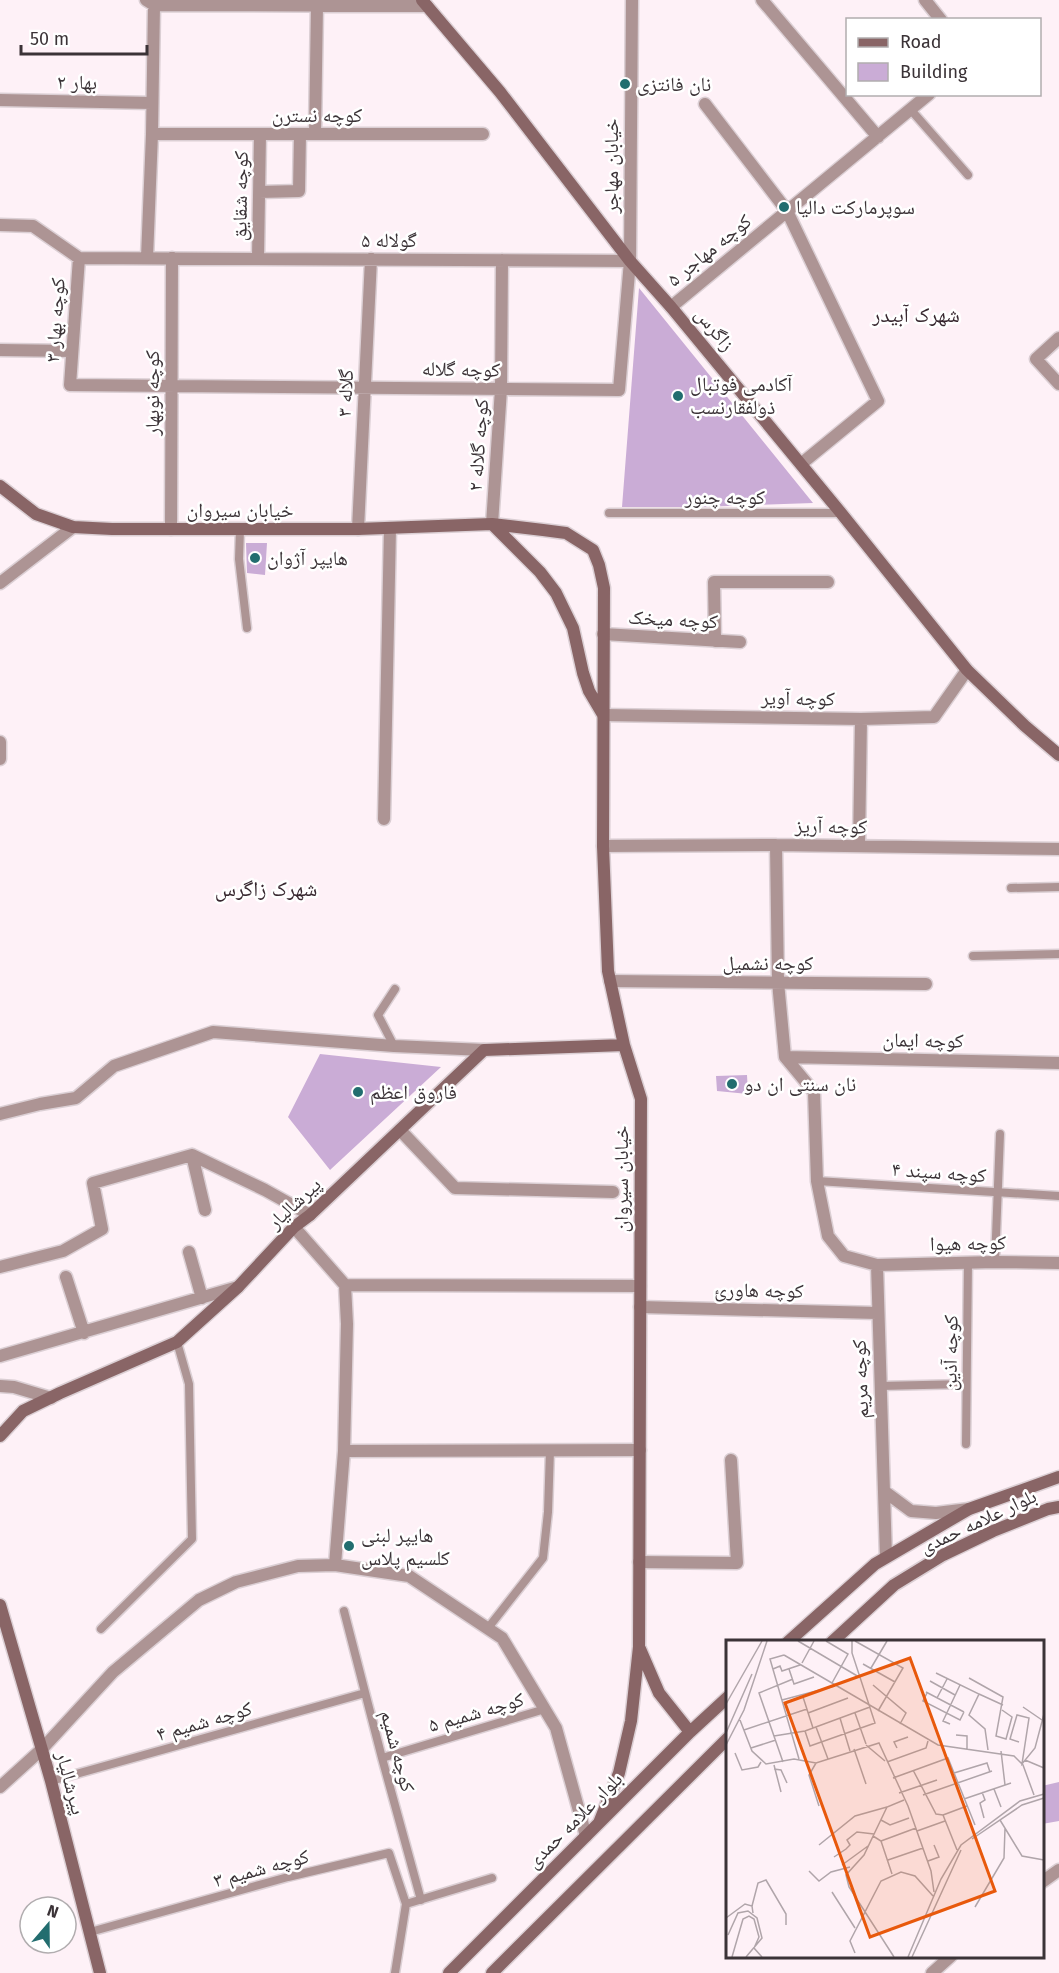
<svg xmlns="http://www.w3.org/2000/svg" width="1059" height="1973" font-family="'Fira Sans','Noto Naskh Arabic',sans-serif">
<rect width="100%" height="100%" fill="#fef1f7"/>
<path fill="#caacd6" d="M639,288L813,503L699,507H622Z
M246,543H267L265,575L247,573Z
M320,1054L441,1067L330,1170L288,1117Z
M747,1075L748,1094L717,1091L716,1076Z
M1059,1782V1821L1042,1824V1786Z"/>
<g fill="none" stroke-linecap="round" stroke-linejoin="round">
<defs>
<path id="lane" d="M911,110L968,175
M609,513H841
M240,529L239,559L247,628
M1011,888L1059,887
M973,956L1059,954
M394,1046L378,1015L395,989
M817,1181L1059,1196
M995,1262L1000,1134
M880,1386L966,1384
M966,1444L968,1262
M344,1611L382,1758L421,1900
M488,1628L543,1558L548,1512L550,1450
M101,1629L192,1539L189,1384L177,1342
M382,1758L545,1709
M51,1781L365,1693
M406,1904L492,1878
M90,1932L288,1877L389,1853L406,1904L395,1973"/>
<path id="street" d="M146,0L154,5L427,6
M762,0L878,137
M925,0L941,20
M0,100L152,103
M705,104L787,211L878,401L801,464
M152,134H483
M315,134L317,5
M259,192L299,191L300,134
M0,225L33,226L79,258L630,261
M79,258L70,385L619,390L630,261L632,0
M147,258L152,134L154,5
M258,258L260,134
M671,307L929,94
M1059,338L1036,359L1059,384
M0,350L72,351
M492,524L501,389L502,260
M171,529L172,258
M358,529L371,259
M0,583L73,527
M603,634L740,642
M715,641L714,582H828
M603,715L861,719L934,717L967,670
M0,742V759
M384,819L390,528
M776,845L778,982L785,1057L814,1092L817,1181L828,1236L844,1256L877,1265L995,1262L1059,1263
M603,846L776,845L1059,849
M859,846L861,719
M610,981L926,984
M785,1057L1059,1063
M0,1114L40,1104L76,1098L114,1066L213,1032L394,1046L484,1050
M400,1130L455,1188L613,1192
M192,1155L205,1210
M294,1227L345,1285L347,1324L344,1451L335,1565
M189,1252L202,1298
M877,1265L886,1557
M0,1267L63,1251L102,1229L93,1183L192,1155L265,1190L310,1215
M66,1277L84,1333
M345,1285L640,1286
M640,1307L877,1313
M0,1356L238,1287
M0,1386L14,1387L51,1398
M344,1451L640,1450
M884,1491L911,1511L936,1513L969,1509
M639,1562L737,1563L731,1460
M0,1787L42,1749L113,1672L199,1600L236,1582L298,1566L335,1565L409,1576L502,1638L556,1728L586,1836
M1042,1882L1059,1870
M932,1973L951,1956"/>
<path id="secondary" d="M422,0L500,92L630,261L671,307L841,513L967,670L1025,726L1059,755
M0,486L36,514L73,527L112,529H358L492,524L543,530L566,533L593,550L599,565L604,588L603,846L608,971L624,1045L641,1099L639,1647L631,1721L619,1773L599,1823
M492,524L540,572L556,593L573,628L583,673L589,691L602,713
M0,1436L23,1411L60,1393L177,1342L238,1287L294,1227L310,1215L484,1050L624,1045
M0,1605L51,1781L100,1973
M788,1642L875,1564L969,1509L1059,1477
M832,1642L894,1585L943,1555L993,1531L1048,1509L1059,1507
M640,1649L659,1693L690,1732
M449,1973L690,1732L728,1697
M492,1973L728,1738"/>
</defs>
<use href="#lane" stroke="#dbcfd4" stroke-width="11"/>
<use href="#street" stroke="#dbcfd4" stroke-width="15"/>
<use href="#secondary" stroke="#dbcfd4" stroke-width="15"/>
<use href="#lane" stroke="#ad9494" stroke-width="8"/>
<use href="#street" stroke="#ad9494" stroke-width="12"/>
<use href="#secondary" stroke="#896566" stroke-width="12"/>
</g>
<g fill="#226d6f" stroke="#fff" stroke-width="2">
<circle cx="625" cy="84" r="6"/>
<circle cx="784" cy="207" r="6"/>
<circle cx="678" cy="396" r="6"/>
<circle cx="255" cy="558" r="6"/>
<circle cx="732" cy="1084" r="6"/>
<circle cx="358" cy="1092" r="6"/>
<circle cx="349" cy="1546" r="6"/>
</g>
<g text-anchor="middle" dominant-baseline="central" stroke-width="5" stroke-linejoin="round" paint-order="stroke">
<g font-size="20" fill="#3b3337" stroke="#fff">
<text transform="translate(77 82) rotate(1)">بهار ۲</text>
<text x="317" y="115">کوچه نسترن</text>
<text transform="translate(611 166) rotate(-90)">خیابان مهاجر</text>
<text transform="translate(240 196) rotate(-89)">کوچه شقایق</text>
<text x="389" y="240">گولاله ۵</text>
<text transform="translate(709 250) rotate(-39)">کوچه مهاجر ۵</text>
<text transform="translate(55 320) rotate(-86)">کوچه بهار ۳</text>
<text transform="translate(715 329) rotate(51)">زاگرس</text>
<text transform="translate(461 369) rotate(1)">کوچه گلاله</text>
<text transform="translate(152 393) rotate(-90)">کوچه نوبهار</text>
<text transform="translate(345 393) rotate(-87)">گلاله ۳</text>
<text transform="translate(478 445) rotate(-86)">کوچه گلاله ۲</text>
<text x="725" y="497">کوچه چنور</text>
<text x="240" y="510">خیابان سیروان</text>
<text transform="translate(673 619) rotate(3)">کوچه میخک</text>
<text transform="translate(798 698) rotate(1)">کوچه آویر</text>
<text transform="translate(831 826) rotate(1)">کوچه آریز</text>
<text x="768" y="963">کوچه نشمیل</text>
<text transform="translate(923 1040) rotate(1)">کوچه ایمان</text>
<text transform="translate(939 1172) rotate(4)">کوچه سپند ۴</text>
<text transform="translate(621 1179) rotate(-90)">خیابان سیروان</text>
<text transform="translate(294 1203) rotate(-43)">پیرشالیار</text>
<text transform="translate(968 1243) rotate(-1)">کوچه هیوا</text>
<text transform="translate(759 1290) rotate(1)">کوچه هاورئ</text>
<text transform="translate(950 1353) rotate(-89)">کوچه آذین</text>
<text transform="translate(860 1379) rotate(-92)">کوچه مریم</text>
<text transform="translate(978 1521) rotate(-25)">بلوار علامه حمدی</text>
<text transform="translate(476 1712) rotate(-16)">کوچه شمیم ۵</text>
<text transform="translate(204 1721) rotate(-16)">کوچه شمیم ۴</text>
<text transform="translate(398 1751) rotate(75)">کوچه شمیم</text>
<text transform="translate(71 1783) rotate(75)">پیرشالیار</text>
<text transform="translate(574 1820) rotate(-45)">بلوار علامه حمدی</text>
<text transform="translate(261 1868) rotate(-15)">کوچه شمیم ۳</text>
</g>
<g font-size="20" fill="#3b3337" stroke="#fff" text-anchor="start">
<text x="637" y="84">نان فانتزی</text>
<text x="796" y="207">سوپرمارکت دالیا</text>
<text x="690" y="384">آکادمی فوتبال<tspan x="690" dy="23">ذولفقارنسب</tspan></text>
<text x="267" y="558">هایپر آژوان</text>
<text x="744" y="1084">نان سنتی ان دو</text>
<text x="370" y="1092">فاروق اعظم</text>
<text x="361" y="1535">هایپر لبنی<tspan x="361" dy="23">کلسیم پلاس</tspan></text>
</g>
<g font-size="21" fill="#37272f" stroke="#fff">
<text x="916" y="315">شهرک آبیدر</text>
<text x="266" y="889">شهرک زاگرس</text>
</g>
</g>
<g transform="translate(726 1640)">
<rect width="318" height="318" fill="#fef1f7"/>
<path fill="none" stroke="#b0a5aa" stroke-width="1.5" d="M72,1L133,37M100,1L122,14L106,43M129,1L177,28L152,71M58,15L212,105L288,116L297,125L308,155M58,15L44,19L73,119M76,23L88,1M137,24L169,42M145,28L161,1M47,29L54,26L56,31L74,25M63,29L68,44L88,37M210,33L253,54L243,75L259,89L262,110M243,38L277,57L270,96L280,99L286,77L276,70M204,41L229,55M147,45L180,73L174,84M200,52L238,72M201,53L197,61L234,80L238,72M253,54L277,65M77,57L87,88M211,58L221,39M56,60L109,46M0,64L36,1M297,67L316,80M82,73L122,58M129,73L140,104M114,78L124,111M14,80L26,111L40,124L68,119L90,123L153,103L182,166L205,231L208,252M224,84L217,81L234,45M90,87L102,119M18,90L81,69M79,91L84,106L149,83L126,13V1M0,93L26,34M230,95L241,96V109M48,96L79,91L144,67M293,102L284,99L291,75L303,78L296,124L309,108L318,74M0,105L18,70L41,1M140,105L159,121M25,108L50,100M171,108L168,102L182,97M128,109L140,144M275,111L279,145M9,113L16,130L32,127L35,122M299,120L318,128M57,122L33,53L67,39M161,122L200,108L202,101M90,123L83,135L93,166M48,125L55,152M48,129L55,130L61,143M187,130L210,174L217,175M228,133L261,123L264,132M167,138L222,118L249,185M268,149L275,167M256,152L259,160L254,163L258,178M173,153L211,140M197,155L266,131M238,159L285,143M217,175L231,210M217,175L241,166M155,180L164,185L183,178M274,180L296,216L318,220M191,191L219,181M147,196L155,201L166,234M246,199L296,165L318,158M155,201L190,188M93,205L129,176L161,167M108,217L120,209L124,205L121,200L131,192L148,194M162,220L197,208M202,221L213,217L208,205M116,225L142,206M83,231L93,241L105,232L124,227M106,252L129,288M26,266L32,243L40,240L60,274V285M249,267L278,218L279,188M0,278L19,264L26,266L27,273M2,295L12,273L22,271L31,278L36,298L20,317M129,313L124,301L155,241L175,232L189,236L207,256M6,317L17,279L23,276L28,279L33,297L28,308L36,317M168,317L123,247L120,235L138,215L161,167L178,160M182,317L215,239L235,205L294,161L318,154M186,317L235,210"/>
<path fill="#e8590c" fill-opacity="0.15" stroke="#e8590c" stroke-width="3" d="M184,18L269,251L144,297L59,63Z"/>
<rect width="318" height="318" fill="none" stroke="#3b3337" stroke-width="3"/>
</g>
<rect x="846" y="18" width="195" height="78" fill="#ffffff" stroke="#b1adaf" stroke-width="1.5"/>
<rect x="858" y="38" width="30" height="9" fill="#896566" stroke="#b1adaf" stroke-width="1.5"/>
<text x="900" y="48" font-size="18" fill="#3b3337">Road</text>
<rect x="858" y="63" width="30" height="18" fill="#caacd6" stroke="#b1adaf" stroke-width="1.5"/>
<text x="900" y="78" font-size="18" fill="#3b3337">Building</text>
<g transform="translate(48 1925) rotate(20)"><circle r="28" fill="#ffffff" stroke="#b1adaf" stroke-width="1.5"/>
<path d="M0-4.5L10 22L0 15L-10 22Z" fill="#226d6f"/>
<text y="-9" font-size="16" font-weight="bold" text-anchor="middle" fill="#3b3337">N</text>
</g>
<path d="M21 45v9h126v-9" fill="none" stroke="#3b3337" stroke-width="3"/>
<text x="30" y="45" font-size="18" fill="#3b3337" stroke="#ffffff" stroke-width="4.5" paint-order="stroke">50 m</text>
</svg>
